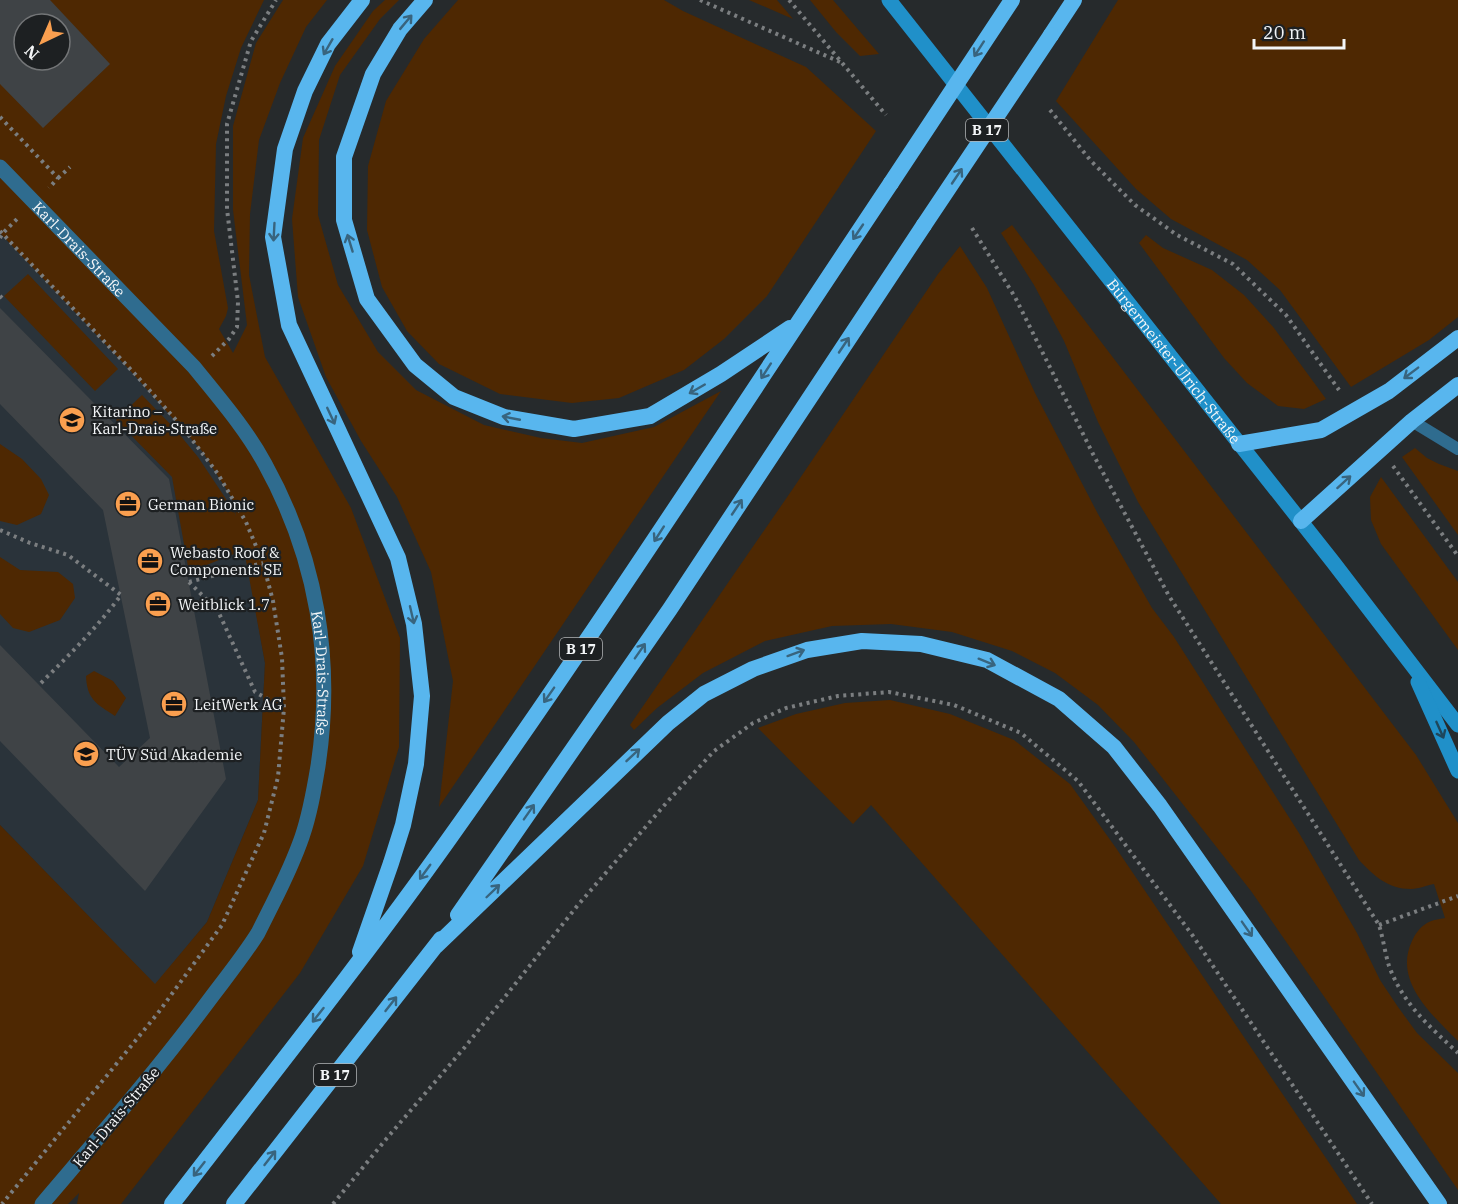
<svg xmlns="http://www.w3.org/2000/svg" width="1458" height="1204" font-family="'IBM Plex Serif',serif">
<rect width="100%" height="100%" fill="#262a2c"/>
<path fill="#2a333a" d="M0,233L128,368L202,451L232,498L249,573L265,663L258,800L207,922L155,985L0,825Z"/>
<path fill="#4e2802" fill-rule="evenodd" d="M0,0H264L241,48L226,96L216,144L214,231L228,308L226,316L219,329L233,353L247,325L233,210V126L256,43L283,0H327L306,27L280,83L259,140L250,214L249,275L265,357L351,508L400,638L399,747L363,866L300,973L121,1204H77L79,1193L68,1204H0V825L155,984L207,922L258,800L265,663L244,550L189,572L172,477L116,420L142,395L175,429L198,457L234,511L236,516L232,498L202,451L128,368L0,233ZM24,24H60V60H24Z
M385,0H399L380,19L340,75L319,140L318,215L338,285L378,352L416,390L484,425L541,438L582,443L654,427L721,391L439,807L453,681L431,572L397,497L361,441L326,377L298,297L292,219L303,138L335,66L373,11Z
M458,0H664L683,11L806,67L876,131L767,296L724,339L684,370L619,398L572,403L500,394L439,364L407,331L382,287L367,230L368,166L386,101L424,39Z
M749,0H777L793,19Z
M810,0H833L879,54L860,56L836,32Z
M1118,0H1458V317L1429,340L1351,387L1280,290L1247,260L1171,219L1136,189L1056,101Z
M1012,225L1416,755L1458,823V1041C1432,1015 1393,981 1412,941C1415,934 1420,927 1427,923C1432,920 1440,919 1445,918L1434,884C1427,885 1419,889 1411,889C1388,889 1374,876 1359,860L1138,502L1098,422L1064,341L1034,285L1001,233Z
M1146,235L1163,248L1212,270L1244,295L1274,328L1326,399L1304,409L1278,406L1247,383L1224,358L1139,243Z
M960,246L987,288L1035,393L1098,514L1152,608L1174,637L1299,833L1357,933L1380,980L1398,1007L1417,1033L1458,1073V1190L1251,891L1134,742L1098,705L1055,673L1012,651L952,632L891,624L832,626L765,641L703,673L657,708L634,730L630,725L792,490L938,274Z
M28,274L118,369L95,391L4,296Z
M0,444L22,459L41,479L49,495L41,514L17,525L0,521Z
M1415,448L1427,458L1439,464L1458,471V535L1402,457Z
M1381,477L1458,582V650L1381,544L1371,520L1370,497Z
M0,557L20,570L58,572L73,584L75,598L60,620L29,632L13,628L0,614Z
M94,671L113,681L126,698L115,716C97,704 87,700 86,676Z
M890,700L950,714L1014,740L1070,784L1116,848L1357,1204H1221L871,805L853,824L758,728L796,714L845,703Z"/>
<path fill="#3f4346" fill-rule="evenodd" d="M0,0H50L110,64L43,128L0,84ZM24,24H60V60H24Z
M0,308L169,479L226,779L145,891L0,741V645L119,767L150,738L103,510L0,404Z"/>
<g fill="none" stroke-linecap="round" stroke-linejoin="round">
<path stroke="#7b7e80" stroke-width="4" stroke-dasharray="3 4.5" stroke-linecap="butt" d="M700,0L840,62
M789,0L886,115
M1050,110L1091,161L1135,205L1177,235L1233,264L1286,315L1339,390
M0,117L58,178L49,188
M58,178L70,167
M972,228L1015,297L1093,454L1169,596L1379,925C1383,938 1385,953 1389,966C1403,1004 1429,1026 1458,1053
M0,231L135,374L184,429L218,474L246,522L263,563L273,601L282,658L284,708L278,777L264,833L222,925L158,1013L2,1204
M0,238L2,234L18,218
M0,296L2,298
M212,356L229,339L237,327L238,302L227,209V124L251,41L276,0
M1393,466L1458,556
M0,530L30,543L68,555L121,595C97,628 68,656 39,685
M189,582L218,611L255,692L284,708
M189,582L263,563
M1379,925L1458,896
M333,1204L387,1138L465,1047L578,905L668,801L714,751L753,723L786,708L838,696L889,692L954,705L1021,733L1078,781L1193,936L1372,1204"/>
<path stroke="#2f6c8f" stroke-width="12" d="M1412,421L1458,449"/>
<path stroke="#2f6c8f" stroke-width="15" id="s1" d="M0,167L194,367C219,398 246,429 265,464C317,558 334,661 318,766C314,790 310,814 302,837C294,860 284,881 273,903C268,913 263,923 258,933C243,957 224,980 207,1003C155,1073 98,1138 42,1204"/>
<g stroke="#2090c9" stroke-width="15">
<path id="s2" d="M889,0L1333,562L1458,725"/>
<path d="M1418,682L1458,771"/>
</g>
<path stroke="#58b6ee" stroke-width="16" d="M425,0L400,29L373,74L344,157V220L367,299L415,365L454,397L504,417L574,429L650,416L721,374L790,328
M1051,35L1074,0
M1239,444L1321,430L1389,391L1458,338
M1301,521L1412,421L1458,385
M458,915L670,609L924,225
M436,946L668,723L704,694L753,669L807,650L862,641L921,644L987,660L1059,699L1114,747L1160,806L1439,1204
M360,952L391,863L403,825L416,764L422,696L414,624L398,558L289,325L273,237L285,149L305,91L328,44L362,0
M172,1204C265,1083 360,964 449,839C602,624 744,403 891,183
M234,1204L441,939"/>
<path stroke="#58b6ee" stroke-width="16" d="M891,183L1012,0
M924,225L1051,35"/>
</g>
<defs><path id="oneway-shaft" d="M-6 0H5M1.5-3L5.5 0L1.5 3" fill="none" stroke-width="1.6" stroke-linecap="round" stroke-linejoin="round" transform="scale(1.5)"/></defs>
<g stroke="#38647e">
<use href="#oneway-shaft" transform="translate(406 22) rotate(-50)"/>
<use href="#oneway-shaft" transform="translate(328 47) rotate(120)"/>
<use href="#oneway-shaft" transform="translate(979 49) rotate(123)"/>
<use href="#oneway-shaft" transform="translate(957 176) rotate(-56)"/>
<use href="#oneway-shaft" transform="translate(274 232) rotate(93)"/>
<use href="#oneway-shaft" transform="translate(858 232) rotate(124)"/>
<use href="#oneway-shaft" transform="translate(350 243) rotate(-107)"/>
<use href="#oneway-shaft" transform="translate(844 345) rotate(-56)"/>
<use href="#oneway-shaft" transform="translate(766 371) rotate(123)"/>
<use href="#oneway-shaft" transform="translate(1411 373) rotate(143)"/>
<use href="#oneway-shaft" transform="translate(697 389) rotate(150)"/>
<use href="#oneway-shaft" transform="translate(331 416) rotate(65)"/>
<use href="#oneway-shaft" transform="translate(511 418) rotate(-169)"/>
<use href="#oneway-shaft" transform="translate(1344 482) rotate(-42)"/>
<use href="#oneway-shaft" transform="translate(737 507) rotate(-56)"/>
<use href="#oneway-shaft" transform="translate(659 534) rotate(123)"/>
<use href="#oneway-shaft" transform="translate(412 615) rotate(77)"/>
<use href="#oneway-shaft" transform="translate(640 651) rotate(-55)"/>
<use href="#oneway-shaft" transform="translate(796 653) rotate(-20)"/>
<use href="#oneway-shaft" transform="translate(987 662) rotate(22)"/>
<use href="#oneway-shaft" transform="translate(549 695) rotate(125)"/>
<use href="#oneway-shaft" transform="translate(633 755) rotate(-43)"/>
<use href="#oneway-shaft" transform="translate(529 812) rotate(-55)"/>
<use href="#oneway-shaft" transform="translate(425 872) rotate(126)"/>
<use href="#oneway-shaft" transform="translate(493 891) rotate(-44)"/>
<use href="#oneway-shaft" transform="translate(1247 929) rotate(55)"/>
<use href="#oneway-shaft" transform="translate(391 1004) rotate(-52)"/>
<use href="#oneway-shaft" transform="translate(318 1015) rotate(128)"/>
<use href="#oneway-shaft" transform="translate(1359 1089) rotate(55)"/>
<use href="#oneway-shaft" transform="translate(270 1158) rotate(-52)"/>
<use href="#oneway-shaft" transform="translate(199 1169) rotate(128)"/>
</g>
<use stroke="#1e475c" href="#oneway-shaft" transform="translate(1440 730) rotate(66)"/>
<defs>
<symbol id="school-disc" viewBox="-11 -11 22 22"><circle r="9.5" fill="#fa9f4f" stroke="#1d2022"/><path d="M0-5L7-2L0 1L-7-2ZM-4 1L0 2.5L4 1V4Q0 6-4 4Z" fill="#111"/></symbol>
<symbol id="office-disc" viewBox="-11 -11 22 22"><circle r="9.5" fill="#fa9f4f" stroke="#1d2022"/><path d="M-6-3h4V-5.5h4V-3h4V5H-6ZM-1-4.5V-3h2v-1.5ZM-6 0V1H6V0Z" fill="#111"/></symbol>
</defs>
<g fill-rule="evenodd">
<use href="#school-disc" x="57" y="405" width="30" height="30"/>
<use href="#office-disc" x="113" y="489" width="30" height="30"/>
<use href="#office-disc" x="135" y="546" width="30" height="30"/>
<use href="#office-disc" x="143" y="589" width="30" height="30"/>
<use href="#office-disc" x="159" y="689" width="30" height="30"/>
<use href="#school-disc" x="71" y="739" width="30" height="30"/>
</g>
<g text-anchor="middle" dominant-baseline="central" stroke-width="4.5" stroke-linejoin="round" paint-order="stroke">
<g fill="#1d2022" stroke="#b3b5b7" stroke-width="1.5">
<rect x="966" y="119" width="42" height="22" rx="4.5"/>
<rect x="560" y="638" width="42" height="22" rx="4.5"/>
<rect x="314" y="1064" width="42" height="22" rx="4.5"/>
</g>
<g font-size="14" font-weight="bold" fill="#f3f5f7">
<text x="987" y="130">B 17</text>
<text x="581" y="649">B 17</text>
<text x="335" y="1075">B 17</text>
</g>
<g font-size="15" fill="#f3f5f7" stroke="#1d2022">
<text stroke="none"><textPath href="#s1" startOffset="114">Karl-Drais-Straße</textPath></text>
<text stroke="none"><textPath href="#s2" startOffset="460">Bürgermeister-Ulrich-Straße</textPath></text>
<text stroke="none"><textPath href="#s1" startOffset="618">Karl-Drais-Straße</textPath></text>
<text transform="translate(116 1117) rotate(-50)">Karl-Drais-Straße</text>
</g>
<g font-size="15" fill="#f3f5f7" stroke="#1d2022" text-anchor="start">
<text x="92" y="411">Kitarino –<tspan x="92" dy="17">Karl-Drais-Straße</tspan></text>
<text x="148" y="504">German Bionic</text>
<text x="170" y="552">Webasto Roof &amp;<tspan x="170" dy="17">Components SE</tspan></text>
<text x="178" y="604">Weitblick 1.7</text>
<text x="194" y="704">LeitWerk AG</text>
<text x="106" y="754">TÜV Süd Akademie</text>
</g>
</g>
<g transform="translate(42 42) rotate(224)"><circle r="28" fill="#1d2022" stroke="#737577" stroke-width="1.5"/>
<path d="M0-4.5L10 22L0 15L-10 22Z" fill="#fa9f4f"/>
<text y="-9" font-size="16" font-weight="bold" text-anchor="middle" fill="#f3f5f7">N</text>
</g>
<path d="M1254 39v9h90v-9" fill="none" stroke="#f3f5f7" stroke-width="3"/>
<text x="1263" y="39" font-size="18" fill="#f3f5f7" stroke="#1d2022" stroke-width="4.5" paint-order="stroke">20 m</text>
</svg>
